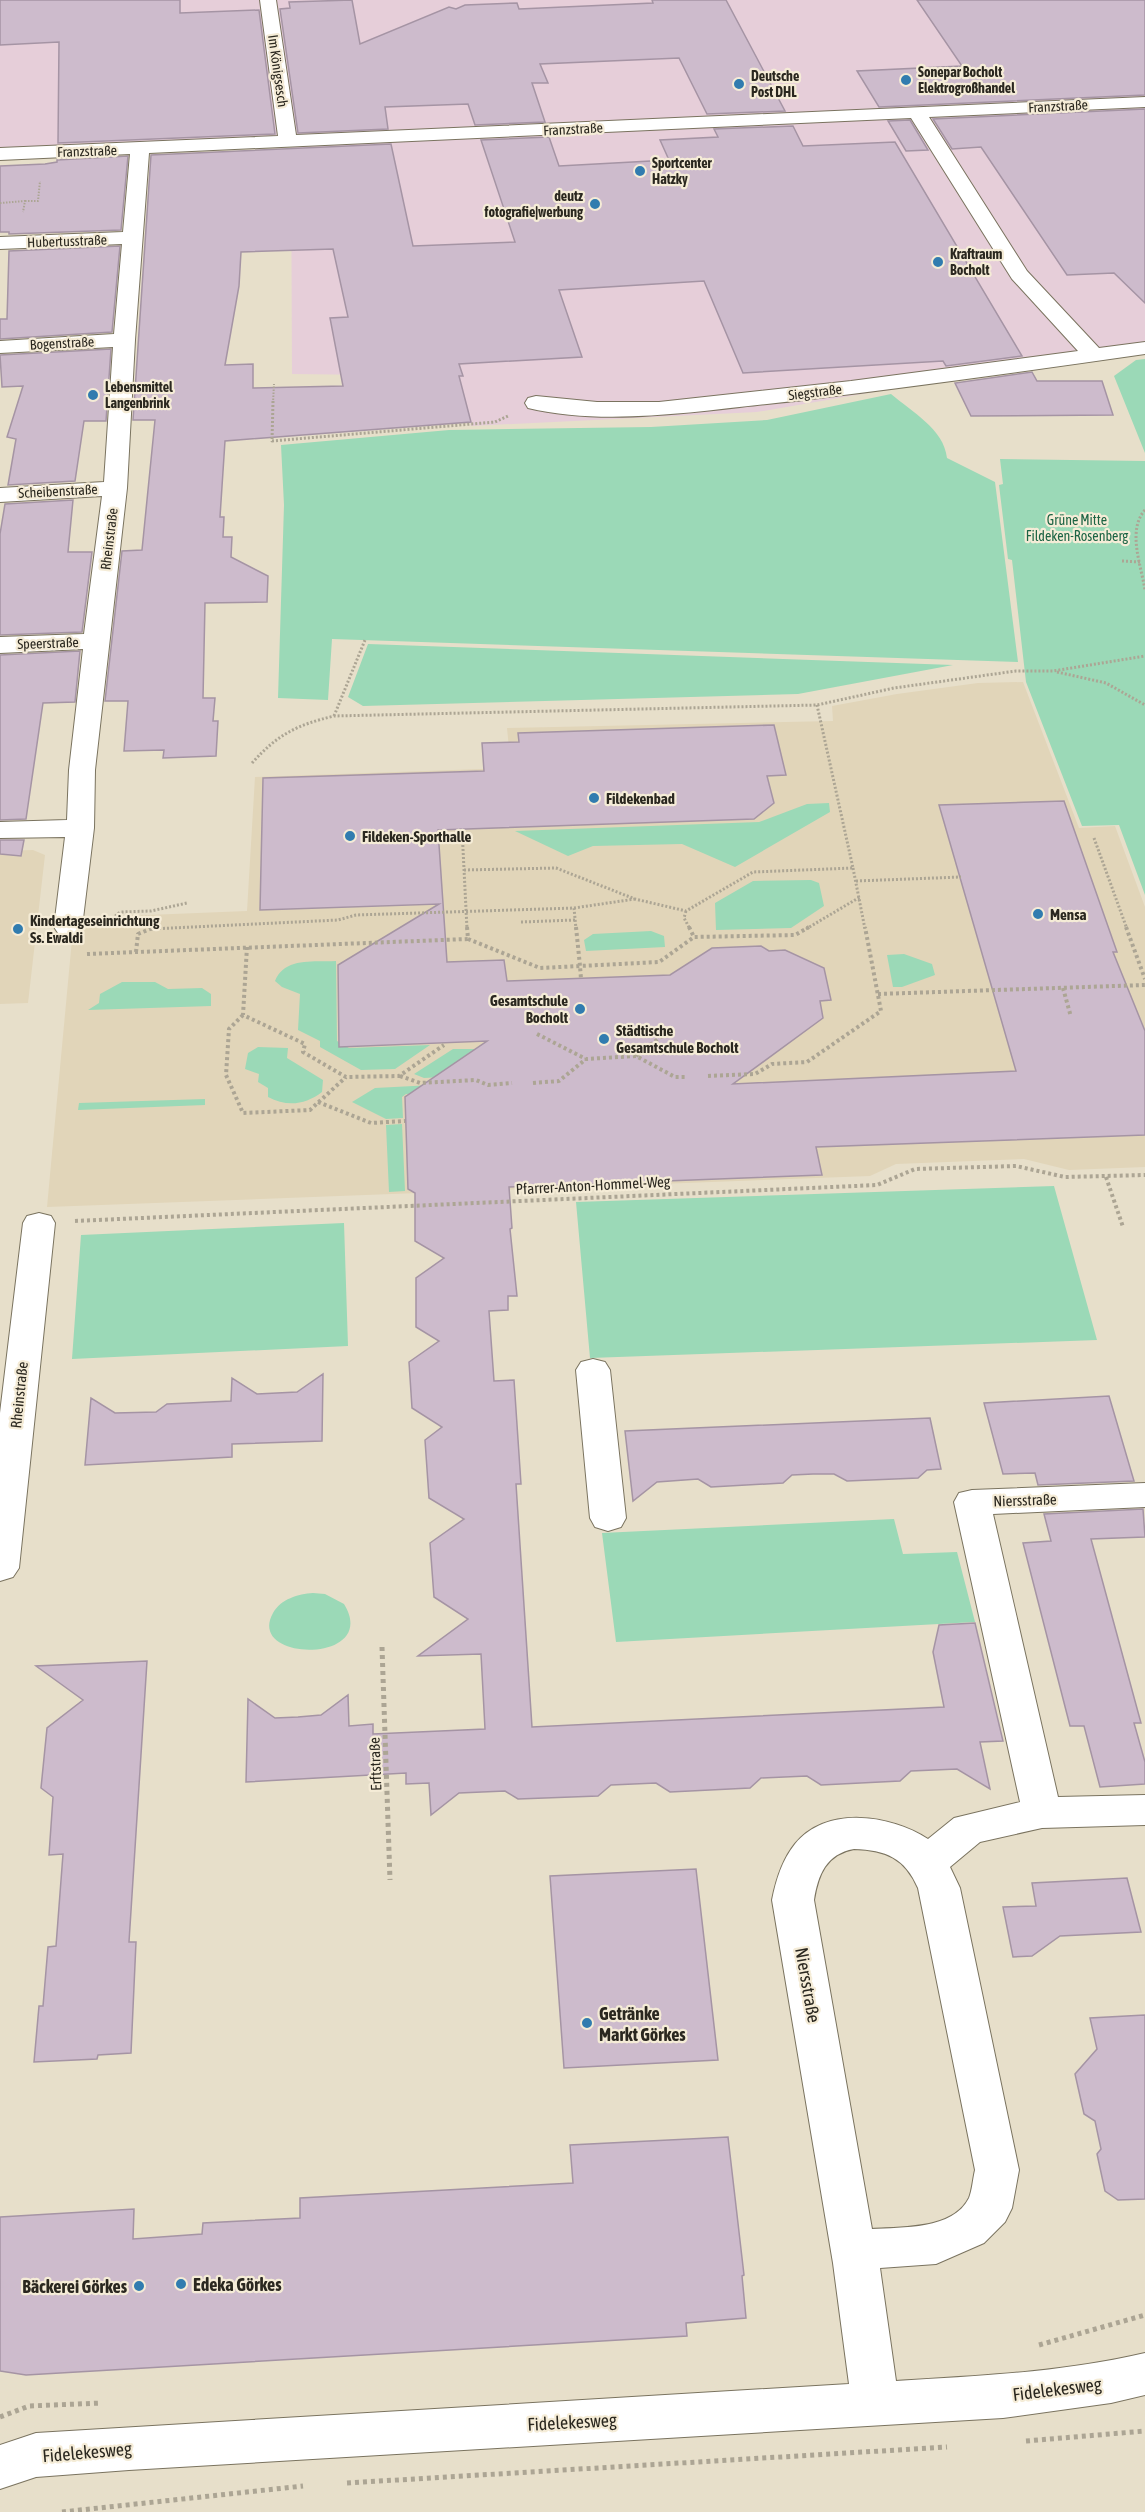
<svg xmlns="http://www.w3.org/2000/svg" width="1145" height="2512" font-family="'Asap Condensed',sans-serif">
<rect width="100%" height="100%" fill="#e7dfca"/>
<path fill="#e6ced9" d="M0,0H1145V345L757,412L471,426L458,376L292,374L291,140L0,152Z"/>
<path fill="#e1d5b9" d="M1023,682L1079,828L1115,826L1145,907V1167L1069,1170L1024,1159L896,1164L870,1176L47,1207L74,918L247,911L255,777L511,768L507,728L833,721L832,706L897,694L978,683Z
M33,850L45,855L28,1003L0,1004V851Z"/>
<path fill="#9bd9b7" d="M1145,359V453L1114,376L1136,360Z
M891,394C912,412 944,429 947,458L995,482L1018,662L332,639L328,700L278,698L284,505L281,445L449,430L651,427L767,420Z
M1000,459L1145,461V895L1119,825L1082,826L1026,682L1012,560L1008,559L999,485L1003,484Z
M368,644L953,665L798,694L363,706L348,697Z
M829,803L830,812L735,867L682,844L593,846L568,856L515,831L759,822L807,804Z
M811,880L819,883L824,906L791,928L716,930L715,903L753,881Z
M651,931L664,936L665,947L586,951L584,940L593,934Z
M904,954L932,964L935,975L902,987H893L887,955Z
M336,961L337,1041L349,1048L430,1045L395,1069L361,1070L320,1047V1041L298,1030L300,994L282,987L275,981C284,957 314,962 336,961Z
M122,982H155L168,989L202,988L211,994V1006L88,1010L99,1003L100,994Z
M258,1047L288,1048L287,1058L323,1080L322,1092C305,1105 287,1107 268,1097V1088L258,1082L259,1074L245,1069L248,1053Z
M453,1049H477L478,1075L424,1078L414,1074Z
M452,1084V1092L406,1094L402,1097L403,1118L386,1119L352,1102L375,1088Z
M205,1099V1105L78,1110L79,1103Z
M402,1124L405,1191L389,1192L386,1125Z
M1054,1186L1097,1340L590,1358L576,1202Z
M344,1223L348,1346L72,1359L81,1235Z
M894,1519L903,1554L957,1552L975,1622L616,1642L602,1533Z
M313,1593L325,1594L344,1604C381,1664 245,1663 273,1613C281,1599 298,1594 313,1593Z"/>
<path fill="#cdbbcc" stroke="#a594a4" stroke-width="1.5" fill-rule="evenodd" d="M0,0H180V13L259,10L275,134L58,143L59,42L0,45Z
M352,0L360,44L449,7L456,9L465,5L517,3L519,9L653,3L652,0H726L785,111L707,114L679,58L540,64L548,83H532L545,122L475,125L468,104L385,107L388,129L298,133L280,9L290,8L289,2Z
M917,0H1145V95L879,107L857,71L962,66Z
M1145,109V303L1114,273L1067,275L981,147L952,149L933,119Z
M910,120L928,150L906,151L888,121Z
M793,126L803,146L895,142L1022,356L946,366L943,361L743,373L704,281L559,290L582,357L459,364L463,376H459L471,422L225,441L220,517H224L223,537H232L231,557L268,576L267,602L205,603L203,698H215L213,721H218L216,756L163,758L164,750L124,751L128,701H105L122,551L142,550L155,420H133L151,155L391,144L413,246L515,242L481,140L549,137L559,166L669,160L660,140L718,137L714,129ZM333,249L348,317L330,318L343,386L253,388V364L225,365L239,286L241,252Z
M128,156L121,230L9,234V232H0V166L45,164L57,162V160Z
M120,246L112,332L0,339V319H7L9,251Z
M111,349L106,421H84L75,481L8,485L16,439L7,437L23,386L2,387L0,355Z
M1032,372L1037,381H1102L1113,415L971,416L955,383Z
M73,500L68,552H92L82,632L0,635V534L5,504Z
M80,651L75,702L43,703L26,819L0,820V655Z
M774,725L786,775L767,776L774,803L754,819L438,830L447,962L504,960L507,981L670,975L712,948L761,946L769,951L785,950L824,968L831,1000L820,1001L823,1018L733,1084L1016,1071L939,805L1064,801L1117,952H1113L1145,1031V1135L816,1147L822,1175L509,1187L512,1228L510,1229L517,1296H508V1310L489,1311L494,1381L514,1380L521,1484H516L532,1727L944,1707L933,1652L939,1625L975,1623L1003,1741L980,1742L990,1789L957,1769L911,1771L900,1781L821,1785L807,1776L761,1778L750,1788L670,1792L656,1783L611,1785L598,1796L518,1799L505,1791L459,1793L431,1815L429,1783L406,1784V1773L246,1782L248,1699L275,1718L298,1717L321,1715L348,1695L349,1726L373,1724V1734L485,1729L481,1654L418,1656L468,1619L434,1597L430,1543L464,1519L429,1498L425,1440L442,1427L412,1408L409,1362L439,1341L416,1327V1278L444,1258L415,1241V1193L408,1189L405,1097L487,1041L339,1047L338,965L439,904L260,910L263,778L484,771L482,743L519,742L518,733Z
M0,840H24L21,856L0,854Z
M323,1374L322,1441L232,1444V1457L85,1465L91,1398L115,1413L156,1412L167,1404L231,1401L232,1378L257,1394L297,1392Z
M1109,1396L1134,1481L1038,1485L1035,1473L1003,1474L984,1403Z
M930,1418L941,1469L927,1470L918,1478L847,1481L834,1474H813L792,1475L783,1483L711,1487L698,1479L657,1482L633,1501L625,1431Z
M1143,1509L1145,1537L1091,1539L1141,1723H1134L1145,1762V1784L1100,1787L1084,1726H1070L1023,1543L1051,1541L1044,1514Z
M147,1661L129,1942H136L131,2053L98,2055L97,2059L34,2062L39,2006H43L48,1947L56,1946L63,1854L49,1855L53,1797L41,1788L47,1728L83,1700L36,1666Z
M696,1869L718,2060L564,2068L550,1876Z
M1127,1878L1141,1932L1060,1936L1032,1956L1013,1957L1003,1907L1036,1906L1032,1883Z
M1145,2015V2199L1118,2200L1105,2191L1097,2154L1101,2149L1095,2121L1084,2114L1075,2074L1097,2049L1090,2018Z
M728,2137L744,2275L742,2276L746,2318L686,2323L687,2336L26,2375L0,2371V2217L134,2209L133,2239L202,2234L203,2223L300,2218V2198L573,2183L570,2145Z"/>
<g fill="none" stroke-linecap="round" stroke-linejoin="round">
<defs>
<path id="minor" d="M260,0H276L296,135L1145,97V107L929,117L1027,271L1099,348L1145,342V354C1019,372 894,390 767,404C693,412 602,426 528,408L525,403L528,398L536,396L597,402H659L851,381L1078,351L1012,279L911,118L149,153L135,340L127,488L95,770L94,828L82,927L78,933L68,936L58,933L54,927L65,837L0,838V822L67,820L69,770L83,649L0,653V637L84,634L102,496L0,502V488L104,482L113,347L0,353V341L114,334L122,244L0,249V237L123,232L130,154L0,160V148L278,136Z
M39,1213L51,1216L55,1223L19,1568L13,1577L0,1581V1413L23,1223L27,1216Z
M593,1359L605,1362L610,1370L626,1518L621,1527L608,1531L595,1527L590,1518L576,1370L581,1362Z
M1145,1483V1507L993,1514L1058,1797L1145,1795V1825L1042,1828L980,1842L950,1867L960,1888L1019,2170L1012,2208L1005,2222L984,2243L936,2264L880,2268L896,2381C980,2376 1064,2372 1145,2353V2395L1111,2403L1003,2418L129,2470L36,2477L0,2489V2445L36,2433L849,2384L833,2263L772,1900C776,1880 782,1860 795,1844C827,1805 891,1815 928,1839L954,1818L1020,1802L954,1502L959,1493L972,1490ZM854,1849C886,1850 905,1858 918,1888L975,2170C973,2178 972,2191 969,2198C953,2230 902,2227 872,2229L814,1900C818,1875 826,1854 854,1849Z"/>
</defs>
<use href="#minor" stroke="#7a735f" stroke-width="2"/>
<path stroke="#aca594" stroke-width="2" stroke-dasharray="1.5 1.5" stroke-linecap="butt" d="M25,201H38L40,181
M0,203L25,201L23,212
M273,403L274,384"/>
<path stroke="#aca594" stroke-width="3" stroke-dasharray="2 2" stroke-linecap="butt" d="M273,401L272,441L495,422L508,416
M1145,510C1127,530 1141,565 1145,590
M1122,561L1140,562
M1057,672L1106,683L1145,705
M334,716L365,640
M252,763C278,734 297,725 334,716L817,705L894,688L1016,671H1053L1145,656
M462,829L467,929
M1094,838L1127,929
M853,868L865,929
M464,870L556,868L635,899L686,911L753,872L853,868L817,705
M856,881L961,877
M574,908L576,929
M686,911L684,918L690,929
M521,922L575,920
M106,924L120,912L151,911L187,903
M151,929L338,920L356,915L574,908L635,899
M806,929L860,897"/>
<path stroke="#aca594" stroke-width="4" stroke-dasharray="3 3" stroke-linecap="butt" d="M467,927L468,939L540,968L580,966L581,979
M576,927L580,966L659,962L694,937L795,935L809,927
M689,927L694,937
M1126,927L1145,979
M247,947L243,1015L305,1044L303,1052L346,1077L399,1076L444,1045
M136,952L138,934L155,927
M87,954L468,939
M1063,988L1071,1017
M878,994L1145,985
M243,1015L229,1029L226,1075L243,1113L310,1110L346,1077
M537,1034L586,1059L636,1056L675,1077H687
M636,1056L671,1029
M400,1076L420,1083L476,1080L488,1085L512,1083
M708,1076L755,1074L772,1064L807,1062L881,1011L865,927
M533,1083L559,1081L586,1059
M318,1102L371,1123L405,1121
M1106,1177L1123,1227
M75,1221L877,1185L915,1169L1016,1166L1065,1177L1145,1175"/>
<path stroke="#aca594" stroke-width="5" stroke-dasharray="4 4" stroke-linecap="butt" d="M382,1647L390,1880
M1039,2345L1145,2315
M0,2417L29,2406L101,2403
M1026,2441L1145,2431
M347,2483L947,2447
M62,2512L303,2486"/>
<use href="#minor" fill="#fff" fill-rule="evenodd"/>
</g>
<g fill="#317caf" stroke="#f5ecd7" stroke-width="2">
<circle cx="906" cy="80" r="6"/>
<circle cx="739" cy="84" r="6"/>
<circle cx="640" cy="171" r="6"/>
<circle cx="595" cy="204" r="6"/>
<circle cx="938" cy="262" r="6"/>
<circle cx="93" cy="395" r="6"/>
<circle cx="594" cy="798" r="6"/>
<circle cx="350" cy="836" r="6"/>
<circle cx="1038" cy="914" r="6"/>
<circle cx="18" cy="929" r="6"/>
<circle cx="580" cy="1009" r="6"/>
<circle cx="604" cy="1039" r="6"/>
<circle cx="587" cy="2023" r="6"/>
<circle cx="181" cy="2284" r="6"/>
<circle cx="139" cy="2286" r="6"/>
</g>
<g text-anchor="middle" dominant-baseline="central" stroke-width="4.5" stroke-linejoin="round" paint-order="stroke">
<g font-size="14" fill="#2a271f" stroke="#f5ecd7">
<text transform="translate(278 71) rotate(82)">Im Königsesch</text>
<text transform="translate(1058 106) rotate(-3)">Franzstraße</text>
<text transform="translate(573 129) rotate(-3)">Franzstraße</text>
<text transform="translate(87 151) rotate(-2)">Franzstraße</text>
<text transform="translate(67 241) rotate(-2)">Hubertusstraße</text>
<text transform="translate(62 343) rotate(-3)">Bogenstraße</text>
<text transform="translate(815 392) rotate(-7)">Siegstraße</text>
<text transform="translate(58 491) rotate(-3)">Scheibenstraße</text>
<text transform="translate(109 539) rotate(-83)">Rheinstraße</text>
<text transform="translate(48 643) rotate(-2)">Speerstraße</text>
</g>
<g font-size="14" font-weight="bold" fill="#2a271f" stroke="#f5ecd7" text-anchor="start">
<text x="918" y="72">Sonepar Bocholt<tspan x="918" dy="16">Elektrogroßhandel</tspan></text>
<text x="751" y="76">Deutsche<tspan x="751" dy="16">Post DHL</tspan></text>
<text x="652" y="163">Sportcenter<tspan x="652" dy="16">Hatzky</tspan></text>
<text x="583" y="196" text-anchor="end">deutz<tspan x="583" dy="16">fotografie|werbung</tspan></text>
<text x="950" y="254">Kraftraum<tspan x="950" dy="16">Bocholt</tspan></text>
<text x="105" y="387">Lebensmittel<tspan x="105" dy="16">Langenbrink</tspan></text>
</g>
<g font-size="14" fill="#1c6444" stroke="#f5ecd7">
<text x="1077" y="520">Grüne Mitte<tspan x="1077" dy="16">Fildeken-Rosenberg</tspan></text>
</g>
<g font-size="15" font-weight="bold" fill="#2a271f" stroke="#f5ecd7" text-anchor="start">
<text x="606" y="798">Fildekenbad</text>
<text x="362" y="836">Fildeken-Sporthalle</text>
<text x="1050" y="914">Mensa</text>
<text x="30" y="920">Kindertageseinrichtung<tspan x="30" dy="17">Ss. Ewaldi</tspan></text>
<text x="568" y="1000" text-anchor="end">Gesamtschule<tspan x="568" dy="17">Bocholt</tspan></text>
<text x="616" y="1030">Städtische<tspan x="616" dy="17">Gesamtschule Bocholt</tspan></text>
</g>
<g font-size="15" fill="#2a271f" stroke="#f5ecd7">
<text transform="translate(593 1185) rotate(-3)">Pfarrer-Anton-Hommel-Weg</text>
<text transform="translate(19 1395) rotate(-84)">Rheinstraße</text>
<text transform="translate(1025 1500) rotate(-2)">Niersstraße</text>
<text transform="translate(375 1764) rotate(-92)">Erftstraße</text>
</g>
<g font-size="18" fill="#2a271f" stroke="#f5ecd7">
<text transform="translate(808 1985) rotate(80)">Niersstraße</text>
<text transform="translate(1057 2389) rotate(-7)">Fidelekesweg</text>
<text transform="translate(572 2422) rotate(-3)">Fidelekesweg</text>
<text transform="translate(87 2452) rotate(-5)">Fidelekesweg</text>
</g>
<g font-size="18" font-weight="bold" fill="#2a271f" stroke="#f5ecd7" text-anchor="start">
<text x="599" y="2013">Getränke<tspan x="599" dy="21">Markt Görkes</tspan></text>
<text x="193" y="2284">Edeka Görkes</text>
<text x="127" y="2286" text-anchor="end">Bäckerei Görkes</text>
</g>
</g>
</svg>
